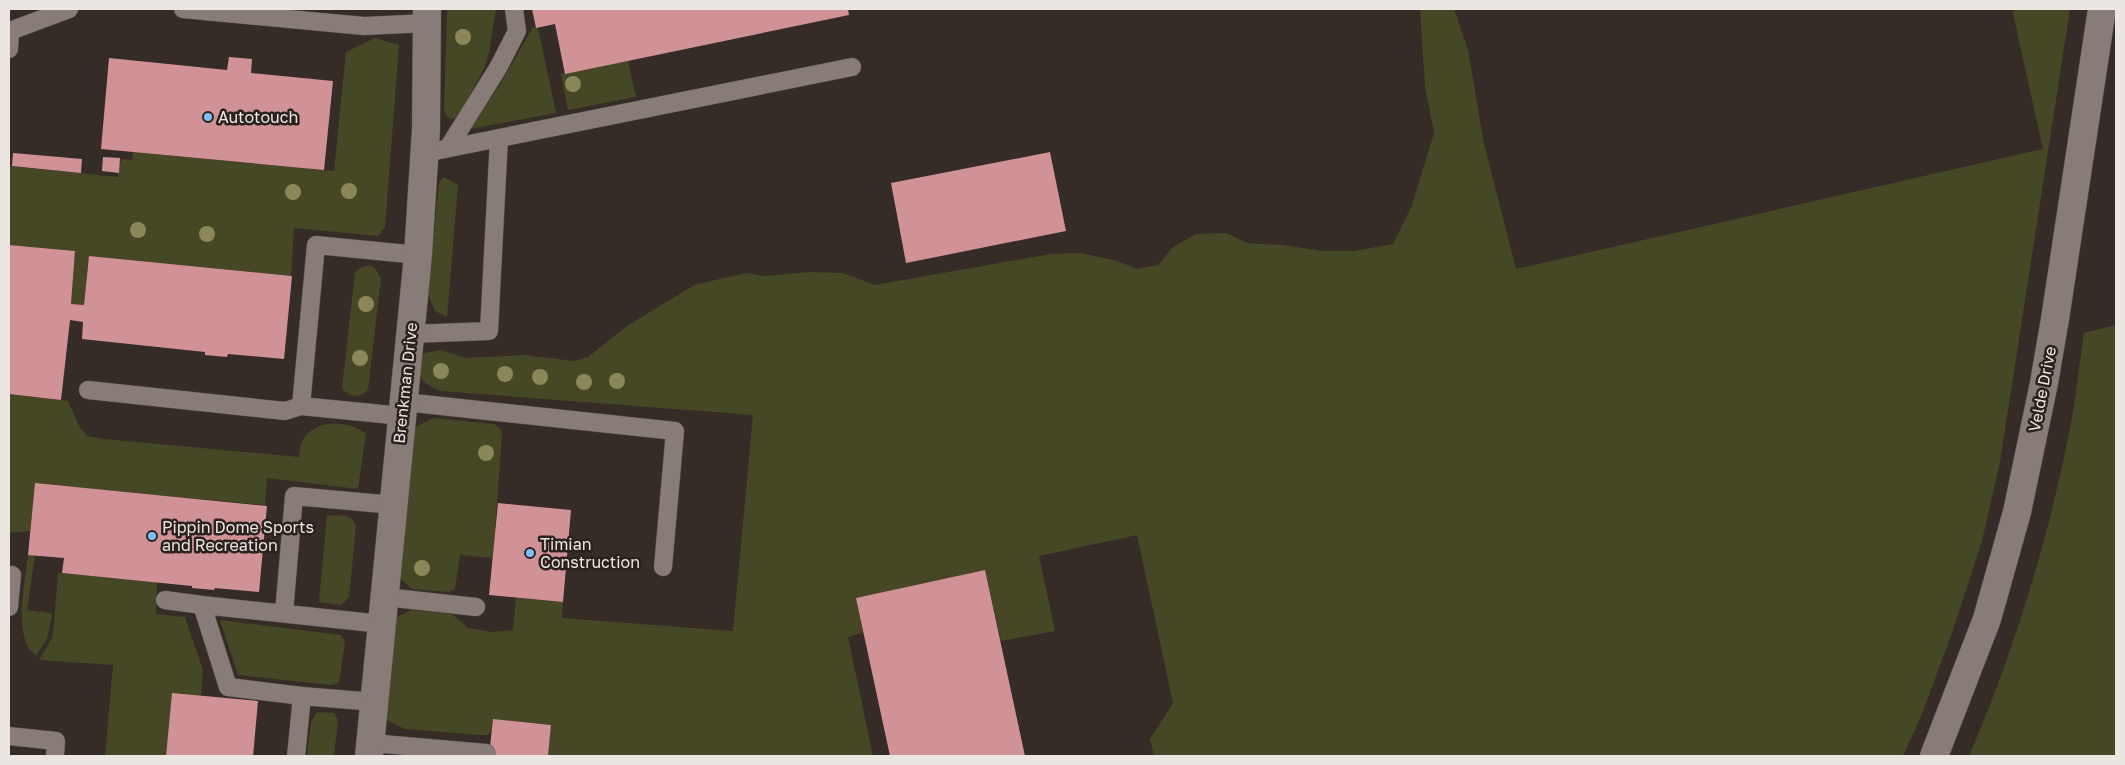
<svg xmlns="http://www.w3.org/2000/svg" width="2125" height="765" font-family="'Golos Text',sans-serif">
<rect width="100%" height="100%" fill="#352c27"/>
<path fill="#464725" d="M447,9H496L489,53L484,69L458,116C452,121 447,119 444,111Z
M1420,9H1454L1468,50L1484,144L1516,269L2043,149L2012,9H2070L2000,462L1982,541L1953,630L1922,714L1903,756H1154L1150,739L1173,703L1137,535L1039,556L1055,631L1001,641L985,570L857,598L864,632L848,637L873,756H548L551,725L493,719L491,732L487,735H478L405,729L386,720L395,618L411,610L452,614L468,628L491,632L513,630L516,598L563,602L562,618L733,631L753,415L440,391C420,381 416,377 419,354L441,350L465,358L525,355L574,361L588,357L627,326L694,285L746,273L764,276L809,272L843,273L875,285L1051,254L1081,253L1117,261L1137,269L1158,265L1173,247L1196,234L1226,233L1247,243L1283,245L1322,251H1354L1393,244L1412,205L1434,133L1425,86Z
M533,27L538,28L556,113L470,129L499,86Z
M375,38L399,45L385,227L378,236L294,228L291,276L89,256L84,305L71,304L75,251L9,245V166L118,177L121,159L132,160L133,152L334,171L346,52Z
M628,61L636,97L568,110L561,74Z
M444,177L458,185L447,317L435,311L428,294L439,182Z
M370,265L375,268L381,278L368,390C361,398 349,398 342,388L355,272L360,268Z
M2116,325V756H1969C2015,649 2049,537 2071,423C2077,393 2079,363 2084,333Z
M9,394L68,401L79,426L87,436L104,439L299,457C300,451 300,443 304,438C318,418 348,421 366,433L358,489L267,478L265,505L35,484L30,531L9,533Z
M433,418L494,424L500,428L502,434L493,558L460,555L455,589L449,592L412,589L399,577L414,428Z
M327,515C339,516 352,513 356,526L349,597L341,605L319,602Z
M28,555H35L27,610L50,613L52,615L47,639L36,656C12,639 25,582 28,555Z
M58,573L157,582L156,614L185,617L203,670L201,696L172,694L166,756H105L113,665L39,660L53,636Z
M220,620L341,635L345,642L339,683L331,685L238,675Z
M320,712L334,713L338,720L334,756H307L311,722L316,713Z"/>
<path fill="#d19297" d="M532,9H848L849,15L565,74L555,24L536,28Z
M229,57L252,59L251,73L333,81L324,170L101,149L109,58L227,70Z
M1050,152L1066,231L906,263L891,183Z
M13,153L82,159L81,173L12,166Z
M103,157L120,158L119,173L102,171Z
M9,245L75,251L71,304L84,305L89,256L292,276L284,359L228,354L227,357L205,355V352L82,339L83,322L70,320L61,400L9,394Z
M35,483L267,506L259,592L215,588L214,590L192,588V586L62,573L64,558L28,555Z
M498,503L571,510L563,602L489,595Z
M985,570L1025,756H890L856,598Z
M172,693L258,701L253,756H166Z
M493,719L551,725L548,756H489Z"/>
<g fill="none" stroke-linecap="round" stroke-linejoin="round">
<defs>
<path id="lane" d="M183,9L364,26L428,23
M9,49L10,31L69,9
M448,148L498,68L517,31L514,9
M425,153L852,67
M410,334L489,331L499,138
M88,390L285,411L301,406
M404,402L675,431L663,567
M402,416L301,406L316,245L418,255
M385,597L476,607
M165,600L202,605
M9,607L12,575
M284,613L294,496L394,505
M302,696L228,687L202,605L382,624
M9,736L56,741L55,756
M371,743L486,753
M296,756L302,696L375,702"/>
<path id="street" d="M369,756L418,255L426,129L427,9
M1934,756L1987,619L2017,512L2044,383L2055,319L2102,9"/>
</defs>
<use href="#lane" stroke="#524b47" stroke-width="19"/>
<use href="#street" stroke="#524b47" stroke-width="29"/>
<use href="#lane" stroke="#877c77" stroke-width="18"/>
<use href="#street" stroke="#877c77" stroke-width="28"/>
</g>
<g fill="#8a8858">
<circle cx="463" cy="37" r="8"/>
<circle cx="573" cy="84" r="8"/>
<circle cx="349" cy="191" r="8"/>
<circle cx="293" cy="192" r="8"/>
<circle cx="138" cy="230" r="8"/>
<circle cx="207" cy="234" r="8"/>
<circle cx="366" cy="304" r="8"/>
<circle cx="360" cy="358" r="8"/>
<circle cx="441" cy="371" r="8"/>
<circle cx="505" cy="374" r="8"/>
<circle cx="540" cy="377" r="8"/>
<circle cx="617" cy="381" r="8"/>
<circle cx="584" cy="382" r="8"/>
<circle cx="486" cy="453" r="8"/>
<circle cx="422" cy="568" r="8"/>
</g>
<g fill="#79bff8" stroke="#2b221e" stroke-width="2">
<circle cx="208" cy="117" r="5"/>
<circle cx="152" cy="536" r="5"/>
<circle cx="530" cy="553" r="5"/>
</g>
<g text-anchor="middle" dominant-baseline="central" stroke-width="5" stroke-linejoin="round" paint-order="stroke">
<g font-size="16" fill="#ece6e3" stroke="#2b221e" text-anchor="start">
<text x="218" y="117">Autotouch</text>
<text x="162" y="527">Pippin Dome Sports<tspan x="162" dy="18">and Recreation</tspan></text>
<text x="540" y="544">Timian<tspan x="540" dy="18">Construction</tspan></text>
</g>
<g font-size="16" fill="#ece6e3" stroke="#2b221e">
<text transform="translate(405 383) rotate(-84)">Brenkman Drive</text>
<text transform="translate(2042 389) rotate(-79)">Velde Drive</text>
</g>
</g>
<rect width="2125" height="765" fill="none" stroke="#ece6e3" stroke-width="20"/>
</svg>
